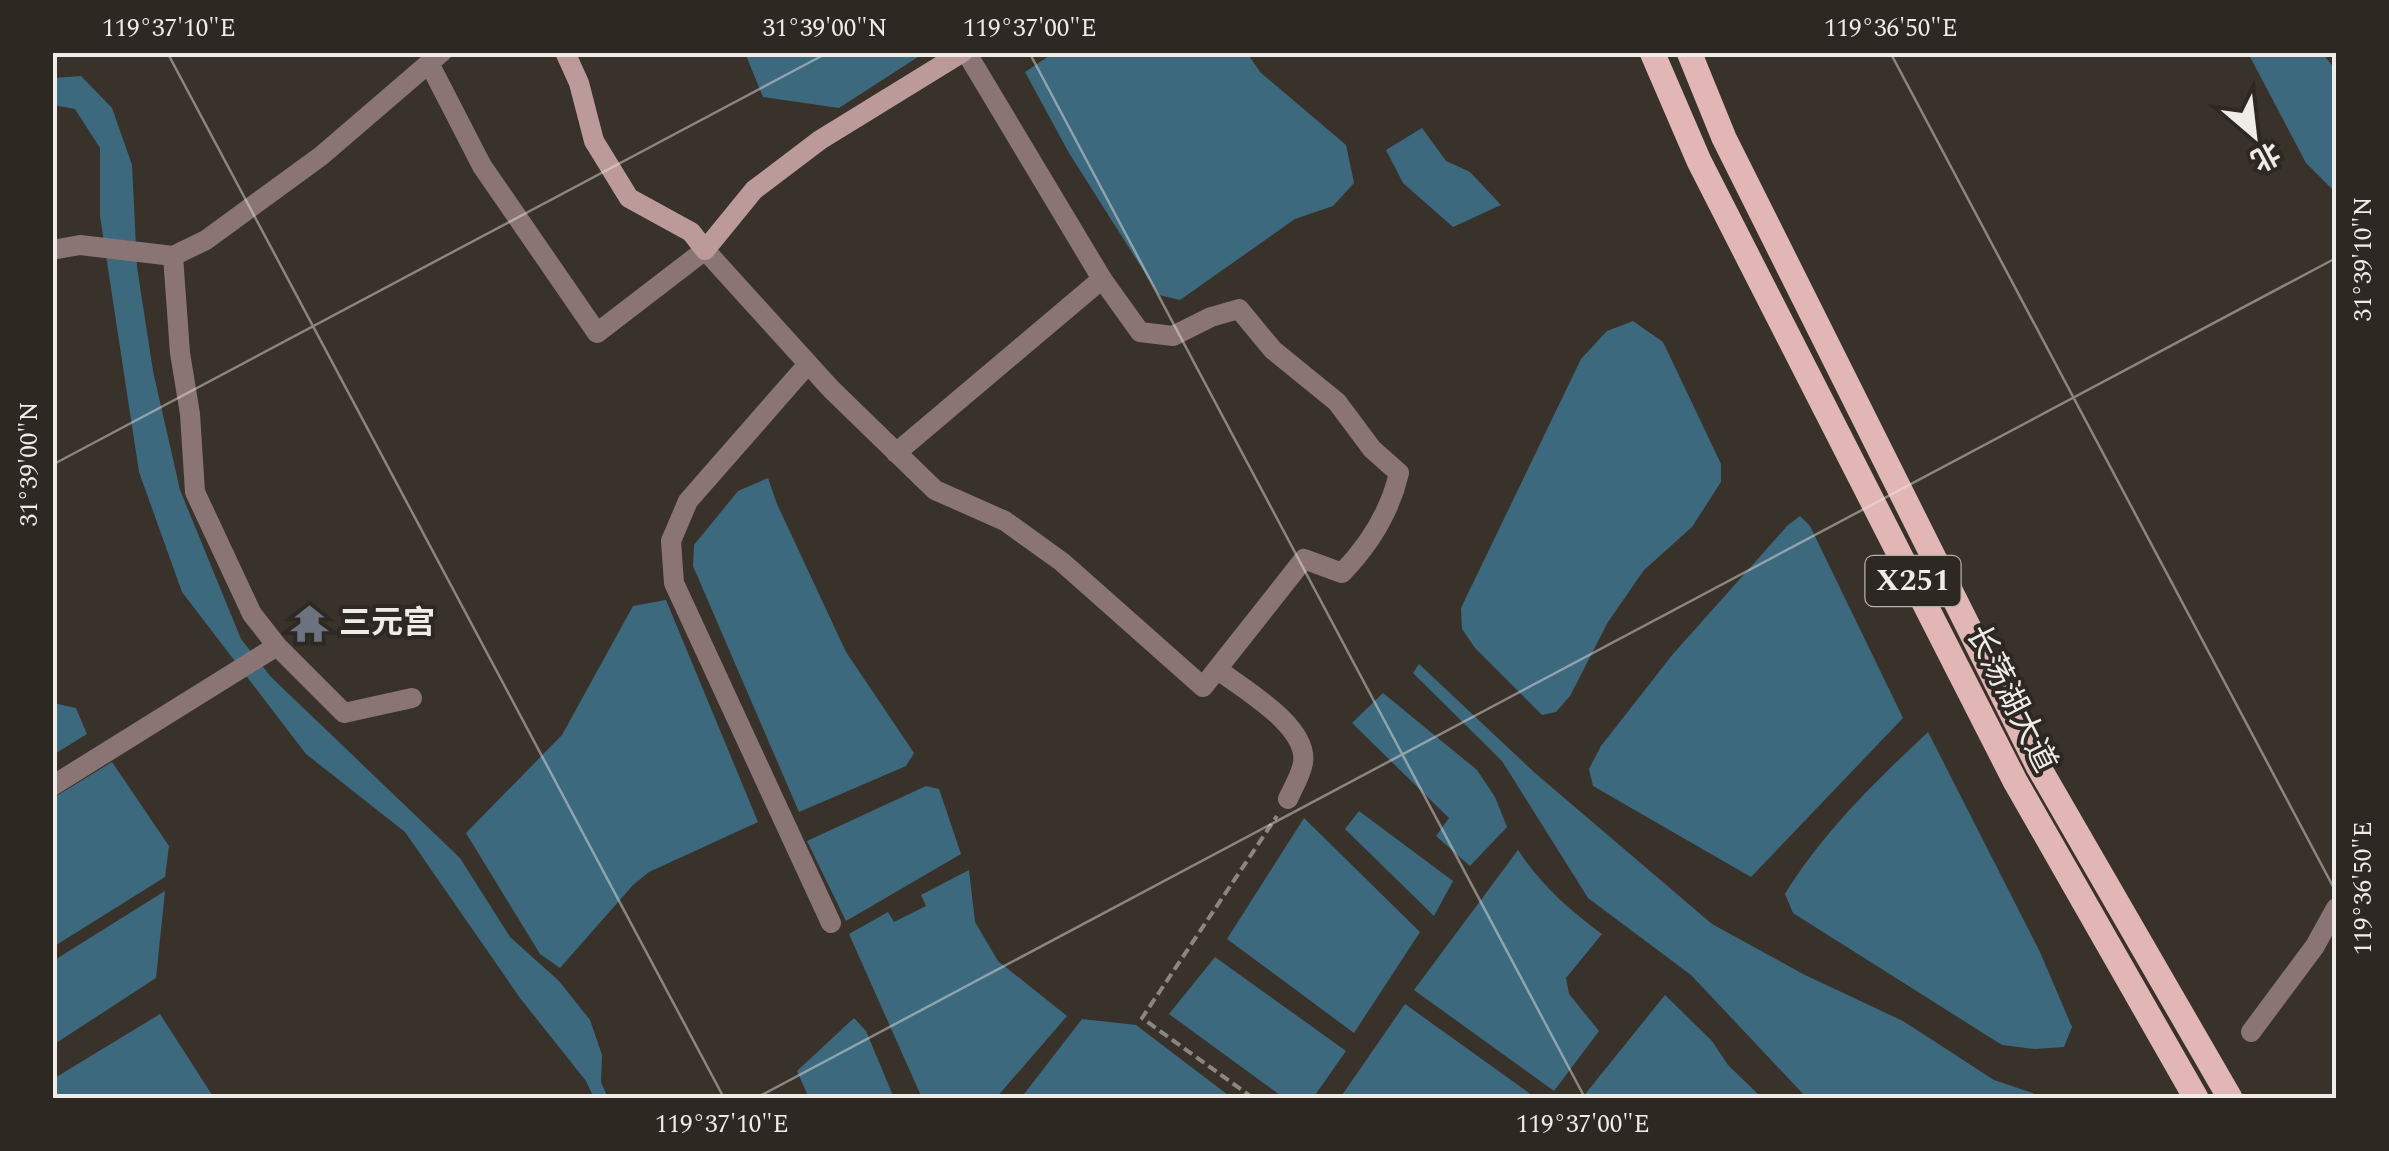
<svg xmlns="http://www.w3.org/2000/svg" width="2389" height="1151" font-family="Spectral,'Noto Sans SC',serif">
<rect width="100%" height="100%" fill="#38322b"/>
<path fill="#3d697e" d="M1055,52L1247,53L1261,73L1346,145L1354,183L1333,206L1295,219L1180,300L1159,295L1069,153L1025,72Z
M745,53V52L924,53L839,108L763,97Z
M2248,53H2322L2336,70V193L2306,163Z
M81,76L112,108L132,165L137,267L153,371L180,490L241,639L271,677L460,858L510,937L559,981L590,1020L602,1055L601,1082L608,1098H594L586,1081L520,998L405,832L306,754L182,592L139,472L100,216V148L75,109L53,105L52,78Z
M1422,128L1446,161L1470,172L1501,205L1453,227L1403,183L1386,150Z
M1633,321L1663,342L1721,464V482L1692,527L1644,570L1608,622L1570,696L1556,712L1542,715L1475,648L1462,629L1461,608L1581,359L1607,331Z
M768,478L777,504L846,652L914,753L906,766L799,812L693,566L694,545L738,491Z
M1800,516L1810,526L1903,718L1751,877L1593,786L1589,769L1601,746L1673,654L1788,525Z
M666,600L758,822L649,872L633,885L560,968L540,954L466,833L562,735L633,606Z
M1419,664L1535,773L1712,924L1805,975L1903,1021L1994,1080L2047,1098L1806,1097L1691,975L1588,898L1502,761L1413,673Z
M1383,693L1477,770L1495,797L1507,827L1470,866L1436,836L1449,818L1352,723Z
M53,703L76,708L87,734L53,755Z
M1928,732L2040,952L2072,1027L2064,1047L2035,1049L2002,1045L1793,913L1785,894C1823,832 1876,781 1928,732Z
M112,762L169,846L165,877L53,947V798Z
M926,786L939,789L961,854L846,921L807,841Z
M1359,811L1453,881L1434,916L1345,829Z
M1304,818L1420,932L1354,1033L1227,939Z
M1518,850C1541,885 1568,909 1602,934L1566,978L1569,994L1599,1031L1554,1091L1414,990Z
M969,870L975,922L998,961L1067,1016L996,1098H922L849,934L888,912L894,922L926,906L921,895Z
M165,891L156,978L53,1045V961Z
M1215,957L1346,1051L1313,1098H1284L1169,1014Z
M1665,995L1712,1041L1728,1065L1762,1098H1582Z
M1405,1004L1536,1098H1340Z
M160,1014L214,1098H53V1079Z
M854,1018L866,1031L894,1098H809L797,1071Z
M1082,1019L1136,1025L1232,1098H1021Z"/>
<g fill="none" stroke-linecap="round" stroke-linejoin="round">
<path stroke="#8b8680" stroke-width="4" stroke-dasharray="10 5" stroke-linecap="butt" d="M1253,1098L1142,1018L1277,816"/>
<path stroke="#8a7574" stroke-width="20" d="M966,52L1102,279
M429,63L482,166L597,333L705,250L831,389L935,490L1005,521L1062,562L1203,687L1304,559L1342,573C1370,544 1390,512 1399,473L1372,449L1337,402L1273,350L1239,309L1211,317L1173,336L1140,332L1102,279L896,453
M52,250L80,245L173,256L206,240L321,156L442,52
M173,256L180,353L190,414L195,492L252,614L277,646L344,713L412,698
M808,364L688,501L671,541L674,583L831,923
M1217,669C1243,689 1309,726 1303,763C1301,775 1293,788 1288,799
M52,786L277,646
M2251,1032L2315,946L2336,908"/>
<path stroke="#bb9a99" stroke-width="20" d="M565,52L579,83L594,141L629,198L691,232L705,250L754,190L820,140L963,52"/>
<path stroke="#e1b6b5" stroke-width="25" d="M1652,52L1699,161L2015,781L2196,1098
M1689,52L1724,138L2038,766L2230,1098"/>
</g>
<path fill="none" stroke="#efebe7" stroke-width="2.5" stroke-opacity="0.45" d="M167,52L724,1098M1029,52L1585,1098M1890,52L2336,892M52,465L829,52M756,1098L2336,258"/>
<defs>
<symbol id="temple-bare" viewBox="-9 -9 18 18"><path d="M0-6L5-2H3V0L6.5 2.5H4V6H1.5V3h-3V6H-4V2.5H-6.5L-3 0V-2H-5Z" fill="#6b7280" stroke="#2d2822" stroke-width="2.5" paint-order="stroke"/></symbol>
</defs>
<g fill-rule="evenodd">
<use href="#temple-bare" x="282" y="596" width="55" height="55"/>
</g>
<g text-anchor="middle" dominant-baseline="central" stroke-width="8" stroke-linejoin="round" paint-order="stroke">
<rect fill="#2d2822" stroke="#b5b0ac" stroke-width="2.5" x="1865.5" y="556" width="95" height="50" rx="8"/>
<g font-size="30" font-weight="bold" fill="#efebe7">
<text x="1913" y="581">X251</text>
</g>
<g font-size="32" font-weight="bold" fill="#efebe7" stroke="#2d2822" text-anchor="start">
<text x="339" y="623">三元宫</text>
</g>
<g font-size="32" fill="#efebe7" stroke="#2d2822">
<text transform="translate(2011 699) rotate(63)">长荡湖大道</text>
</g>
</g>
<rect width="2389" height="1151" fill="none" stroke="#2d2822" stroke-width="110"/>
<g transform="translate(2254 135) rotate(152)" stroke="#2d2822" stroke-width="8" paint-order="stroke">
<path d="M0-8L18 38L0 25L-18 38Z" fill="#efebe7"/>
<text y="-15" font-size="28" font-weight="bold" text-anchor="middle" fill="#efebe7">北</text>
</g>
<rect x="55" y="55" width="2279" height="1041" fill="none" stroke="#efebe7" stroke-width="4"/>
<g font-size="25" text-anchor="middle" fill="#efebe7">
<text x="169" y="36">119°37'10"E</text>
<text x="825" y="36">31°39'00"N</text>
<text x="1030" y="36">119°37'00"E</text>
<text x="1891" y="36">119°36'50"E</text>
<text transform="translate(2362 259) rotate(-90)" y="9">31°39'10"N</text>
<text transform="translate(28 464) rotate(-90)" y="9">31°39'00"N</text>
<text transform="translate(2362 888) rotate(-90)" y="9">119°36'50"E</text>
<text x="722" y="1132">119°37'10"E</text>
<text x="1583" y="1132">119°37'00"E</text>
</g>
</svg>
